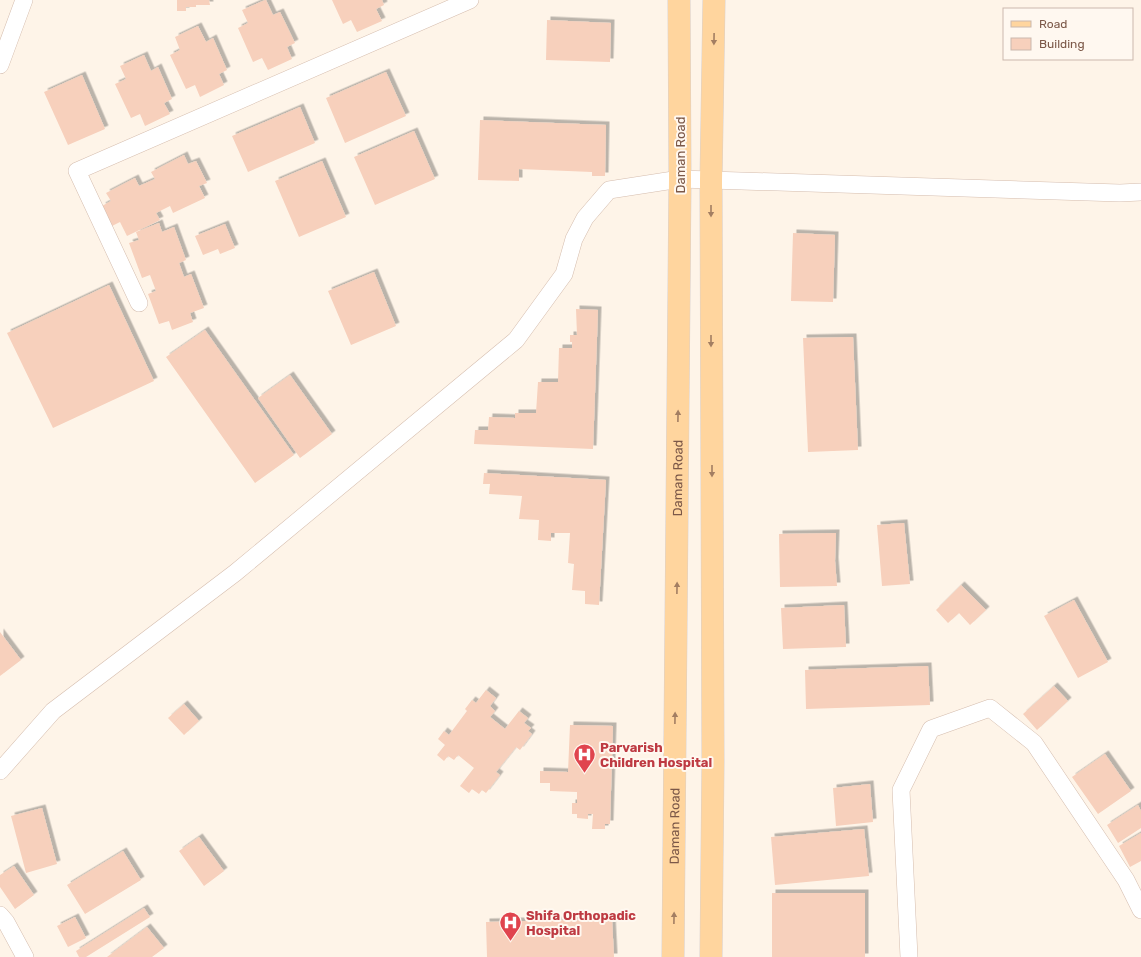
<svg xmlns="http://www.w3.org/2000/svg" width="1141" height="957" font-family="Rubik,sans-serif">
<defs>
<filter id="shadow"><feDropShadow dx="3.5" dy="-3.5" stdDeviation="0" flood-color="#0004"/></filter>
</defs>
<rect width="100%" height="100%" fill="#fef4e8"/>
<path fill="#f7d0bc" filter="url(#shadow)" d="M177,0H209L210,5H196V7H186V11H177Z
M265,0H266L273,15L280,12L295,43L287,47L292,59L268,70L262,58L253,62L238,28L248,23L242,10Z
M332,0H382L384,5L376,9L382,21L357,32L351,20L343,24Z
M547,20L611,23L610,62L546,60Z
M198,26L206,42L213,38L227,70L219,74L224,85L200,97L195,85L186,89L170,55L180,50L175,37Z
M144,55L151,71L158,67L172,99L164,103L170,114L145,126L140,114L131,118L115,84L126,79L120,66Z
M386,72L406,116L345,143L326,98Z
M82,75L105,129L68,145L44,92Z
M300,107L315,143L248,172L232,136Z
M480,120L606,125L605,176H592V172L519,169V181L478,180Z
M414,131L435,179L375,205L354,157Z
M184,155L188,164L196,161L207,183L199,186L205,198L173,213L170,206L156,213L160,220L127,236L120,222L112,226L102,206L111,201L106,193L135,178L139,186L155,179L151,172Z
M322,161L346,217L299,237L275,181Z
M159,223L162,232L174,227L186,260L179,263L184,277L191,274L204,308L190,313L193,322L172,330L169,321L159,324L148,294L156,291L150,275L142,278L129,243L139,240L136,232Z
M225,224L235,248L220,254L218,249L203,255L195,236Z
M793,233L835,235L833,302L791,301Z
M374,272L396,326L351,345L328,291Z
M109,285L154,381L53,428L7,333Z
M576,309L598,310L593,449L474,444L475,430H488L489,417L515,418V413H536L538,382H558L559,348H572V342H570V335H577Z
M205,330L294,455L255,483L166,357Z
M853,337L858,450L808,452L803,338Z
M290,375L332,434L300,458L258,398Z
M484,473L606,480L599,605L585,604V591L572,590L574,564L568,563L570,533H551V541L538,540L539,520L519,519L522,496L489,494L490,484H483Z
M904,523L910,584L882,586L877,525Z
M836,533L835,561L837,586L780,587L779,534Z
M961,585L986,610L970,625L959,613L948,623L936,610Z
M1074,600L1108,662L1078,678L1044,616Z
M844,605L846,647L783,649L781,608Z
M0,632L21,660L0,676Z
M928,666L930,705L806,709L805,670Z
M1054,686L1068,701L1037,730L1023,714Z
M486,690L496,698L490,706L495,711L490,717L505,729L519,711L528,718L524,723L531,728L528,731L532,734L520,750L516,747L496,772L500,775L486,793L482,790L479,794L472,789L469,793L460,786L474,768L458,755L454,760L448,756L444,761L437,755L445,745L438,739L444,731L449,735L467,711L465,709L472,700L476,703Z
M184,704L199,721L184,735L168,718Z
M570,725L613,726L610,824H605V829H592L593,814H588V819L577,818V814H572V803H577V792L550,791V783H540V771L568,772Z
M1105,754L1131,791L1098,814L1072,777Z
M870,784L873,822L836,826L833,788Z
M1138,805L1141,811V828L1118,843L1107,825Z
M42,808L57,864L26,873L11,816Z
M864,829L869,876L775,885L771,837Z
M1141,833V861L1130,867L1119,846Z
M199,837L224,871L204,886L179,851Z
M123,851L141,880L85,914L67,885Z
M14,866L34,895L15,909L0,887V875Z
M772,893H865V957H772Z
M144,908L150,917L86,957H79L76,951Z
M75,917L86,938L68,947L57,926Z
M612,919L614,957H487L486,922Z
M147,927L164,948L152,957H107Z"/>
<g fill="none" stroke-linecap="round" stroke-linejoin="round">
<defs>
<path id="street" d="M0,65L24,0
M139,303L77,171L470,0
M0,771L53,711L235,573L516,340L564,274L574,239L585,218L609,190L680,179L1120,193L1141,192
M0,915L6,922L25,957
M909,957L901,790L931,729L990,708L1034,743L1126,880L1141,910"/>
<g id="primary">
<path id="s1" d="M673,957L680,179L679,0"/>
<path d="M711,957L713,761L711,180L714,0"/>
</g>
</defs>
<use href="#street" stroke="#d5bdae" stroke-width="18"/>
<use href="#primary" stroke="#dad0cc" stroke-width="23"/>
<use href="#street" stroke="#fff" stroke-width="17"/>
<use href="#primary" stroke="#ffd59e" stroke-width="22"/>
</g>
<defs><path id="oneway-solid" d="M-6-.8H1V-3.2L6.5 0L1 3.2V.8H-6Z"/></defs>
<g fill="#a37e62">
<use href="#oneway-solid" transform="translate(714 39) rotate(91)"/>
<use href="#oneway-solid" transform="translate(711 211) rotate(90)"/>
<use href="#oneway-solid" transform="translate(711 341) rotate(90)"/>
<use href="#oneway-solid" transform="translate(678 416) rotate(-89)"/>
<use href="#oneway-solid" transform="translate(712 471) rotate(90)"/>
<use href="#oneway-solid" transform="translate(677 588) rotate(-89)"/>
<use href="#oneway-solid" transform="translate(675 718) rotate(-89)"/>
<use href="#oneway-solid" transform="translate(674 918) rotate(-89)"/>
</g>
<defs>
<symbol id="hospital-pin" viewBox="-11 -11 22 30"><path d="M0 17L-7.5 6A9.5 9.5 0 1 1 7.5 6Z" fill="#e0444e" stroke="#fff8f0"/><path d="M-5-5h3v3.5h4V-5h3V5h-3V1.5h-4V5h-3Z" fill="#fff"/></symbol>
</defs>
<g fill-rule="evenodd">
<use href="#hospital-pin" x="572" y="742" width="25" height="34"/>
<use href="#hospital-pin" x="498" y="910" width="25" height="34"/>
</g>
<g text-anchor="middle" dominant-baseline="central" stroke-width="4" stroke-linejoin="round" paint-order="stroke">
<g font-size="13" fill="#7c5848" stroke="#fff8f0">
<text transform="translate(680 155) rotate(-90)">Daman Road</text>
<text stroke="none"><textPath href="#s1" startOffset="479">Daman Road</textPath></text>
<text stroke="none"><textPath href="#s1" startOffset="131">Daman Road</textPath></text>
</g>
<g font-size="13" font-weight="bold" fill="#be3a42" stroke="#fff8f0" text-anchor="start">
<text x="600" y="747">Parvarish<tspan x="600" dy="15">Children Hospital</tspan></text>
<text x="526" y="915">Shifa Orthopadic<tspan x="526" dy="15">Hospital</tspan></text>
</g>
</g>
<rect x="1003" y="8" width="130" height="52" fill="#fff8f0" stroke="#cbb8ad"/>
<rect x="1011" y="21" width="20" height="6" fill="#ffd59e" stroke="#cbb8ad"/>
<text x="1039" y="28" font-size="12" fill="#7c5848">Road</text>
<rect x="1011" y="38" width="20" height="12" fill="#f7d0bc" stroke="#cbb8ad"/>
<text x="1039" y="48" font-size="12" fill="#7c5848">Building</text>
</svg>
